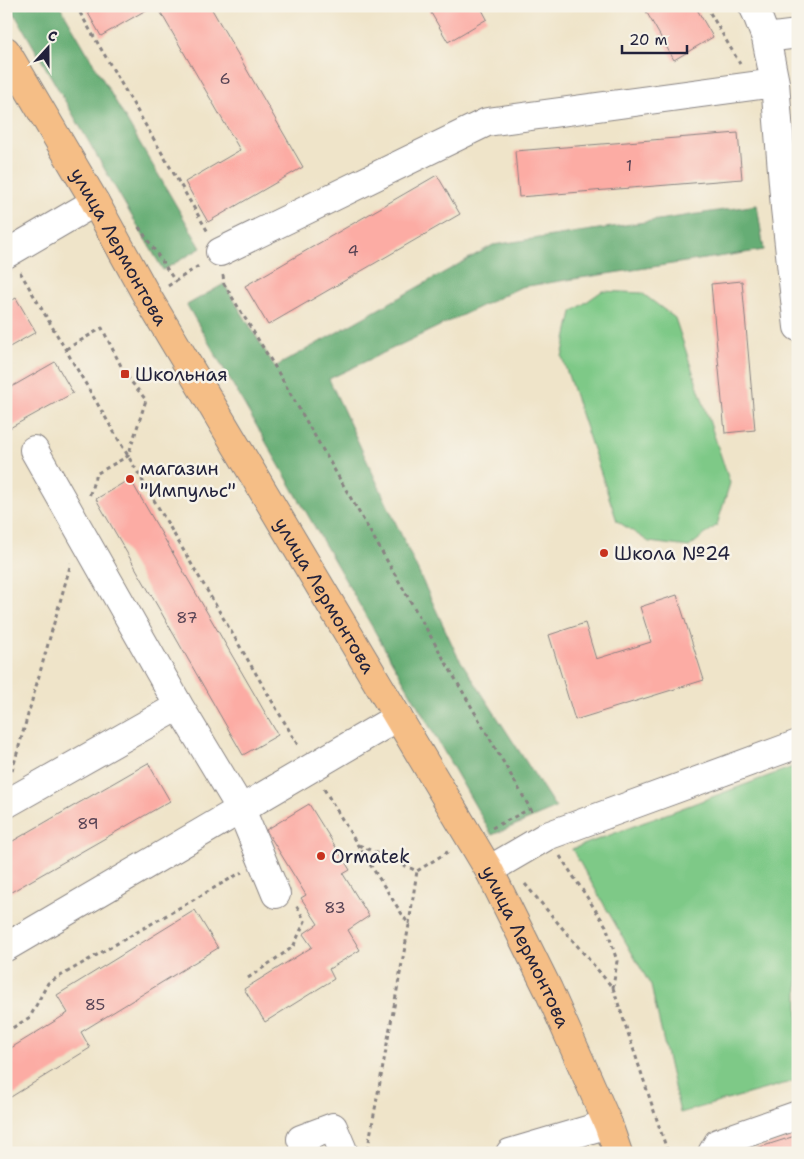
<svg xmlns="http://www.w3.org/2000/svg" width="804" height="1159" font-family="'Shantell Sans',sans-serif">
<rect width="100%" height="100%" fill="#f7f3e8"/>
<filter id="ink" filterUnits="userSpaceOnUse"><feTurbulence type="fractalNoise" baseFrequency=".02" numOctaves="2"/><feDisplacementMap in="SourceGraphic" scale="10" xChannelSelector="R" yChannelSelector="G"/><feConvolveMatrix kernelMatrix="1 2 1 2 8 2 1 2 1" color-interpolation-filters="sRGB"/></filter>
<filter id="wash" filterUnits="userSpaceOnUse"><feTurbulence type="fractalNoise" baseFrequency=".0096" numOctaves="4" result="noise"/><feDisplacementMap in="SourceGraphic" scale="20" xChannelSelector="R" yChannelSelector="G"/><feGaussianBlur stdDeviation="1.12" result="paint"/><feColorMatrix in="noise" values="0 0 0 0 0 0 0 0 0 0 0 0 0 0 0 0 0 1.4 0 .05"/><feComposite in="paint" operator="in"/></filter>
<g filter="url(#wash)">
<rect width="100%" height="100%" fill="#efe4c9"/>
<path fill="#7ec987" stroke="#507661" d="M602,291L642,293L675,318L730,483L717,525L689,547L649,542L617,521L562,357L572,312Z
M798,765V1080L680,1113L651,986L572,849Z"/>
<path fill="#66ad74" stroke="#446858" d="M10,6H60L201,248L163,270Z
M757,205L764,250L521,287L329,379L457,655L556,808L492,835L187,305L224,284L275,367L493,245Z"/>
<g id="blocks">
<path fill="#fcaca4" d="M84,6H153L101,36Z
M157,6H210L303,167L208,222L185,182L240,150Z
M427,6H480L487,19L448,42Z
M643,6H695L713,37L674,60Z
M738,133L742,179L519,197L515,151Z
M437,175L460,214L268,325L245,286Z
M742,281L755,430L725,433L711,284Z
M16,298L36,332L6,349V304Z
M55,362L73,393L6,430V390Z
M130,479L278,735L243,755L96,499Z
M677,595L704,680L575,720L549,635L585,623L596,659L651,642L640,607Z
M148,763L170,801L6,895V845Z
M309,804L350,870L343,874L369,916L348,930L360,950L329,969L334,979L265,1022L244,989L312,947L303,934L318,924L301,898L306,895L266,830Z
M195,910L218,948L81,1032L90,1048L6,1100V1051L68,1013L57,995Z
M798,1135V1153H752L751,1150Z"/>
</g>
</g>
<g filter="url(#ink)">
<use href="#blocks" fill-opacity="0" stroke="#888382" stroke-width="1"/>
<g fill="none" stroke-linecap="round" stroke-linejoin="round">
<defs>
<path id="minor" d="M753,6L756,12L766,38L775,83L785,208L798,327
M766,38L798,34
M220,252L487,122L775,83
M6,254L95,202
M34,450L179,706L241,809L276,894
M6,804L179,706
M489,870L547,836L798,744
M6,947L398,717
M301,1139L333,1127L344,1153
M510,1153L608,1124
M712,1153L718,1143L798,1115"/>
<g id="major">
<path id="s1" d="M6,51L95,202L148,298L489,870L548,989L608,1124L618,1153"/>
</g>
</defs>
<use href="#minor" stroke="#888382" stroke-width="30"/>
<use href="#major" stroke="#888382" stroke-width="30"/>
<path stroke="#888382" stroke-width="3" stroke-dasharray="4 4" stroke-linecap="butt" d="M76,6L208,232
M706,6L740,64
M139,227L175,281
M20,272L299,747
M223,275L224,284L275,367L534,815
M168,286L200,265
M66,349L102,328L125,374L146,400L128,456L96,474L89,497
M12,771L71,563
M324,789L357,844L409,925L368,1147
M492,828L530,809
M359,845L417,871L449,851
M560,856L606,926L617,961L613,988
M525,884L613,988L668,1153
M409,924L417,871
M248,978L293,947L305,921L296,905
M6,1032L30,1017L48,983L242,872"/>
<use href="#minor" stroke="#fff" stroke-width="28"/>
<use href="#major" stroke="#f5be86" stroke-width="28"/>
</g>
</g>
<g fill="#c8321e" stroke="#f7f3e8" stroke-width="2">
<rect x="120" y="369" width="10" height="10" rx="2.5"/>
<circle cx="130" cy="479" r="5"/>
<circle cx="604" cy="553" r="5"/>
<circle cx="321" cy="856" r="5"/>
</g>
<g text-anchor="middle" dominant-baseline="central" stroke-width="5" stroke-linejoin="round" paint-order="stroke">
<g font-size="16" fill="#584455">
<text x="225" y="78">6</text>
<text x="629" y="165">1</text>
<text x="353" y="250">4</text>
<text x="187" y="617">87</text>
<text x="88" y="823">89</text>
<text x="335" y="907">83</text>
<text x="95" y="1004">85</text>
</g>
<g font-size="19" fill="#22223b" stroke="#f7f3e8">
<text stroke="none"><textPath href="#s1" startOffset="226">улица Лермонтова</textPath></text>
<text stroke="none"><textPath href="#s1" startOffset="631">улица Лермонтова</textPath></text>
<text stroke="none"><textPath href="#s1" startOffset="1036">улица Лермонтова</textPath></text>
</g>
<g font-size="19" fill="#22223b" stroke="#f7f3e8" text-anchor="start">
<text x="135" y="374">Школьная</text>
<text x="140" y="468">магазин<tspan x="140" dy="22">"Импульс"</tspan></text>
<text x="614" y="553">Школа №24</text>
<text x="331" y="856">Ormatek</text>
</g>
</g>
<rect width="804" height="1159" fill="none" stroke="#f7f3e8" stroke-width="25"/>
<g transform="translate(48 48) rotate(21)" stroke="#f7f3e8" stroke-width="4" paint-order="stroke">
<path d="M0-4L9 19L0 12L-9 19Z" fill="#22223b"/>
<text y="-8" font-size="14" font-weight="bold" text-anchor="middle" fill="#22223b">С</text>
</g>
<path d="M622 45v8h65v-8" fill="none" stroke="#22223b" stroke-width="2.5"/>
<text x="629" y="45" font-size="15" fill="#22223b" stroke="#f7f3e8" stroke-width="4" paint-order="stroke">20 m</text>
</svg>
